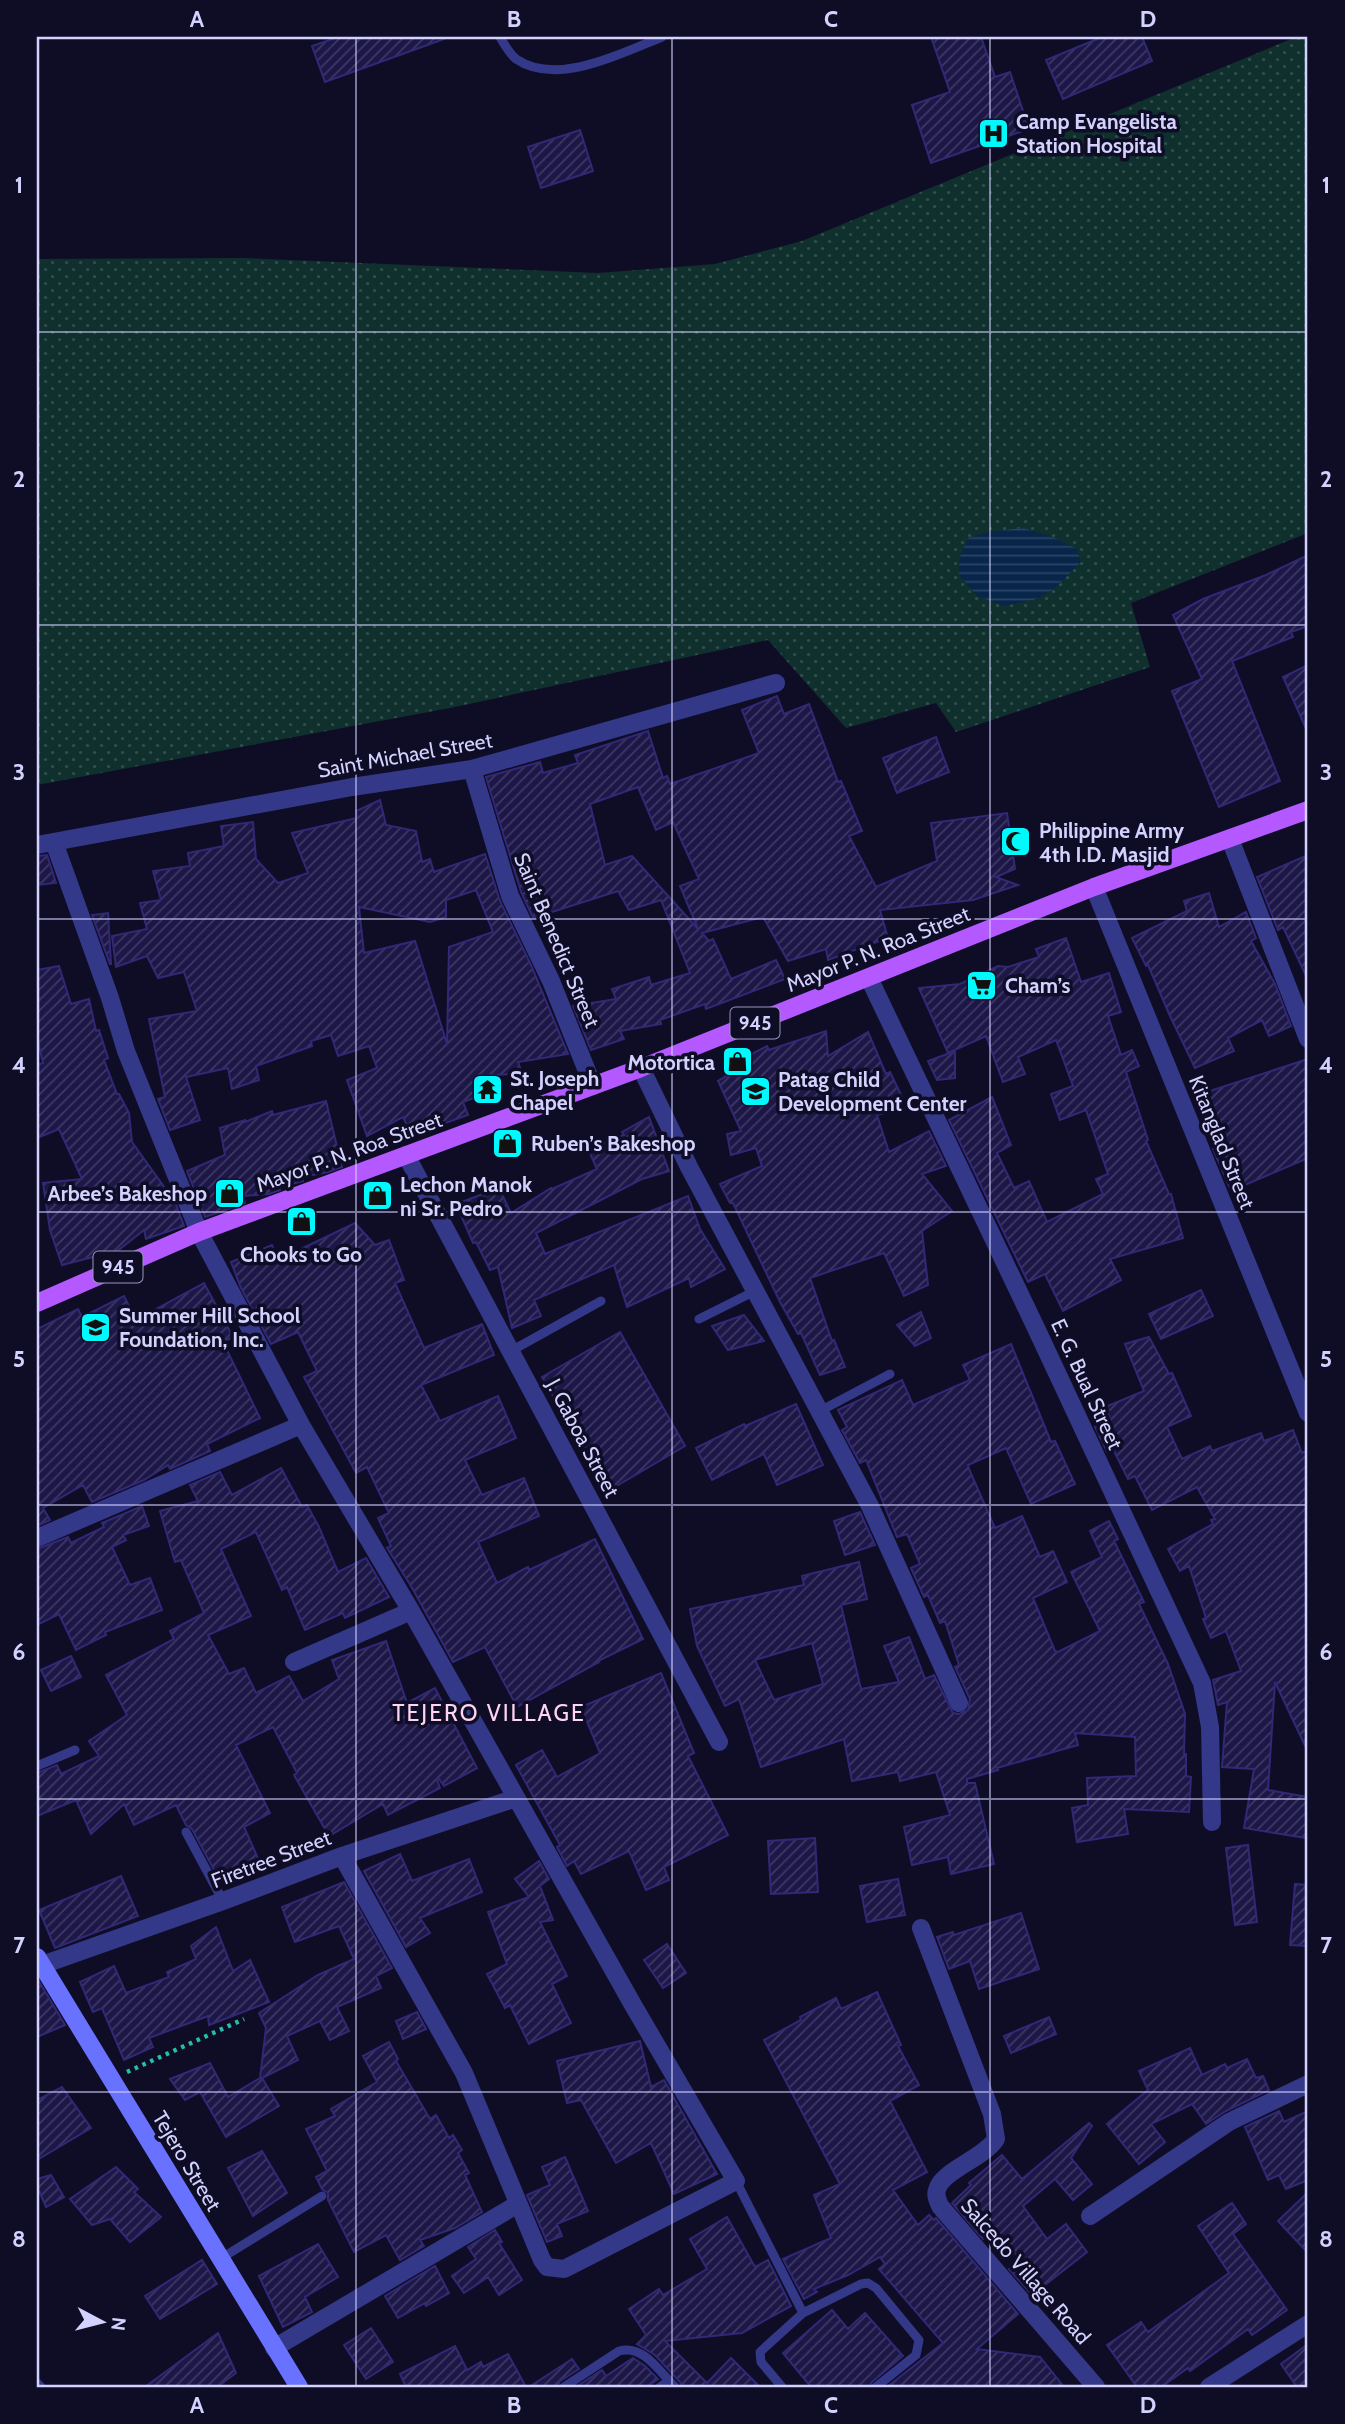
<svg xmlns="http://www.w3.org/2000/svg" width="1345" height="2424" font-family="Cabin,sans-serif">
<defs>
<pattern id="grass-dots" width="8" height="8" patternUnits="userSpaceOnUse" patternTransform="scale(1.75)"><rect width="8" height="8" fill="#0f302c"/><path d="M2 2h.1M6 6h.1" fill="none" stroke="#314d4c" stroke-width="1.8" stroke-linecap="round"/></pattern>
<pattern id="water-rules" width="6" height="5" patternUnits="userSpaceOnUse" patternTransform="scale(1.75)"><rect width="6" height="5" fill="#08254a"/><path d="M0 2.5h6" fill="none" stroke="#2b4465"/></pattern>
<pattern id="building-hatch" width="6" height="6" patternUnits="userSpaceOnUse" patternTransform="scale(1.75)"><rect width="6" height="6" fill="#1d1748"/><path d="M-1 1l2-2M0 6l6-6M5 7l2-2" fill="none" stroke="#3d3863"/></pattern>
</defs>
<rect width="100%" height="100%" fill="#0f0d26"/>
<path fill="url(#grass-dots)" d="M1296,37H1308V533L1131,603L1150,667L956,732L936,703L846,728L768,640L450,708L37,785V259L244,258L598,273L715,264L802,241Z"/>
<path fill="url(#water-rules)" d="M1023,528L1053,537L1077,549L1081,562L1054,589L1036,599L1005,606L977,596L959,575L960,557L968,538L989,532Z"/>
<path fill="url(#building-hatch)" stroke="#312876" stroke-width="2" fill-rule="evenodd" d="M338,37H444V39L325,82L312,46Z
M931,37H981L995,77L1010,72L1029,129L931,163L912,105L950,92Z
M1102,37H1142L1152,61L1063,99L1046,60Z
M580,130L593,171L541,188L528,147Z
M1308,555V626L1291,632L1293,637L1232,661L1280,781L1219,807L1172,691L1202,679L1173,615L1203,599L1266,575Z
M1308,665V733L1283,677Z
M777,696L784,714L809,704L838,782L841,781L862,831L849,836L876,887L937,861L931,823L1007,813L1015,869L996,877L1018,885L973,900L880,910L888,938L828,960L826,949L788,961L763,917L702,933L709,941L713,939L731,979L776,960L785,979L706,1009L705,1004L660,1020L661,1024L620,1031L624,1039L591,1050L573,1006L616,999L612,989L649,977L651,985L690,973L661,900L629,910L618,891L533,918L521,892L486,777L540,762L543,773L578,763L575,755L648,731L663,778L667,776L670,784L759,753L742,710ZM638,787L656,830L673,822L699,879L680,886L698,929L632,856L605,865L590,804Z
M936,737L949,772L897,793L883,758Z
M380,800L386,825L416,831L422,862L430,859L434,872L485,854L500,901L531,965L568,1054L518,1062L522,1073L481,1076L487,1093L463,1102L468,1115L437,1126L436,1123L410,1132L403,1117L367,1136L347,1080L377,1068L369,1046L338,1056L331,1035L311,1041L312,1046L256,1066L259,1080L232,1089L228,1068L186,1077L200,1120L170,1130L158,1099L165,1097L149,1019L197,1011L184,972L158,978L147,956L116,967L112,936L147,929L140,903L161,900L153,871L190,866L188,853L224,846L221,826L253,822L256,859L278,883L308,873L292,833L357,818L356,811ZM476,890L493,932L449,947L447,1044L415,941L364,953L359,907L430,922L446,917V900Z
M47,855L56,883L37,885V856Z
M1308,855V980L1283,927L1278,930L1257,877Z
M1209,893L1219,927L1246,912L1256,938L1251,941L1275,984L1291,1026L1269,1036L1262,1020L1228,1038L1234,1051L1195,1068L1170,1016L1148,965L1146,966L1132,938L1187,911L1184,901Z
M108,913L111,964H110L92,915Z
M1066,938L1081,982L1109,973L1121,1012L1108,1016L1121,1055L1132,1050L1139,1066L1126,1072L1148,1140L1146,1141L1169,1194H1171L1183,1238L1110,1259L1121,1280L1063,1311L1045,1274L1028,1282L949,1120L992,1097L1011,1145L997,1153L1014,1188L1029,1181L1047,1222L1103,1194L1096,1179L1108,1174L1086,1110L1060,1120L1051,1094L1073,1086L1056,1040L1018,1057L1025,1074L1003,1082L986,1036L948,1053L919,988L960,984L998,966L1008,967L1039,957L1036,949Z
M59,966L71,1004L89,999L96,1031L99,1030L108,1058L104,1060L117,1094H119L129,1113L132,1142L175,1202L184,1226L146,1239L144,1230L105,1261L93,1257L62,1265L50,1230L43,1183L82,1179L59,1129L37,1138V1065L43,1063L37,1037V970Z
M826,1031L828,1056L868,1032L886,1074L890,1072L907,1107L877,1115L889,1152L929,1131L946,1166L922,1174L952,1211L922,1231L928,1285L904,1296L884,1253L810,1278L832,1341L834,1340L845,1367L820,1375L801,1333L798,1334L780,1302L733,1203H730L720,1184L762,1166L756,1148L731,1155L727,1134L741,1131L718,1081L743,1066L740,1060L767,1046L769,1050Z
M955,1051V1078L937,1080L928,1061Z
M1308,1059V1158L1231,1191L1213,1149L1218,1147L1194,1096Z
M326,1101L342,1167L328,1172L302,1177L303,1181L280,1187V1190L269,1194L243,1196L245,1203L205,1217L187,1171L225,1155L220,1128L245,1120V1122L272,1111L273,1115Z
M649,1117L669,1171L642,1179L536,1233L545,1254L688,1196L700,1229L725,1269L691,1287L689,1278L627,1307L614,1265L534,1300L541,1316L512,1328L498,1267L490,1270L476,1242L473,1243L456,1204L499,1188L511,1213L551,1188L552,1189L597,1169L588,1149L624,1135L622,1132Z
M355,1223L375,1245L389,1240L404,1280L395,1283L424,1348L482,1324L494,1355L421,1385L440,1421L498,1396L516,1438L465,1460L482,1495L524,1478L539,1516L478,1542L497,1583L528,1567L529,1570L595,1539L643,1639L598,1661L599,1662L517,1707L485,1647L453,1662L411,1586L387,1548L391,1546L378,1518L389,1513L367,1467L356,1473L304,1377L317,1371L298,1332L271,1344L241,1288L231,1262L272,1245L278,1260Z
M204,1283L233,1337L223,1342L260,1418L207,1444L210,1451L170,1469L168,1465L144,1480L92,1502L83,1485L43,1508L50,1520L37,1526V1329L78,1309L82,1317L124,1296L136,1320Z
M1201,1290L1213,1316L1161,1339L1149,1314Z
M921,1312L931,1338L915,1346L897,1325Z
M744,1315L764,1341L728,1350L712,1326Z
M620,1332L685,1446L608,1491L542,1377Z
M1149,1337L1169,1374L1172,1373L1191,1416L1167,1427L1182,1459L1210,1446L1212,1451L1261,1433L1264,1441L1293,1430L1302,1453L1308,1450V1752L1275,1682L1268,1790L1308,1797L1306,1838L1244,1828L1254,1769L1222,1767L1227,1702L1218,1705L1213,1680L1241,1671L1226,1631L1211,1638L1203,1619L1206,1618L1189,1566L1180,1571L1168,1549L1213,1524L1211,1520L1215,1519L1197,1487L1152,1510L1135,1476L1128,1479L1113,1449L1107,1452L1095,1427L1110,1419L1105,1407L1144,1391L1125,1344Z
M1011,1344L1051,1442L1055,1441L1075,1484L1031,1504L1006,1448L968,1465L969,1469L995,1528L1022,1516L1040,1557L1053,1551L1067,1582L1033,1598L1055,1651L1058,1652L1100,1631L1071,1572L1102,1557L1090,1531L1109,1521L1118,1539L1114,1541L1144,1602L1139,1604L1168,1664L1185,1714L1184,1754H1186V1776L1191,1777L1189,1812L1124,1809L1128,1834L1077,1842L1072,1808L1088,1805L1087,1778L1136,1776L1135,1737L1075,1733L1078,1745L997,1768L998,1770L967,1779V1783H975L994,1864L951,1874L948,1857L912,1865L904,1827L950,1815L936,1772L900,1781L898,1772L852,1781L844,1739L761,1767L739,1699L725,1706L697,1646L690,1609L804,1585L802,1576L859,1562L867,1599L841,1605L861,1689L899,1682L884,1646L909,1637L925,1679L934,1675L953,1713L959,1714L968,1710L970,1699L955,1667L959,1665L945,1621L940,1623L928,1595L924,1597L911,1568L920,1564L907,1534L897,1537L866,1460L860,1463L842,1430L847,1427L838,1410L902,1380L913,1405L970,1380L963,1365ZM812,1643L823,1684L774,1700L755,1660Z
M796,1404L823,1465L777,1485L764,1454L712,1480L696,1448L744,1424L745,1426Z
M281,1468L302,1507L307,1505L319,1527L338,1572L366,1558L389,1597L345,1618L343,1613L305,1630L287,1587L282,1590L256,1532L221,1549L251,1616L208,1635L229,1674L244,1668L256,1693L289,1676L303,1701L339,1679L332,1660L386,1641L407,1703L435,1688L477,1768L444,1786L439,1779L437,1780L440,1788L388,1815L383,1804L329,1836L294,1775L297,1773L273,1727L236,1745L270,1813L244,1827L261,1865L220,1881L192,1829L186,1825L176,1805L134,1825L124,1804L91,1834L76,1800L37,1816V1773L57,1765L61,1774L99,1756L89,1741L127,1715L106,1675L174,1639L170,1631L204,1613L181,1560L175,1562L160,1511L198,1501L190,1485L220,1472L232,1495Z
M142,1506L149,1526L123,1535L126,1540L112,1547L130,1585L150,1578L162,1610L105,1632L106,1635L76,1650L59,1614L37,1625V1549L68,1537L71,1543L104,1527L102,1523Z
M860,1512L875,1545L845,1555L834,1521Z
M71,1656L81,1677L51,1691L41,1670Z
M661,1673L694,1753L688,1756L728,1835L664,1867L669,1880L646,1890L629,1851L581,1874L574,1861L567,1866L557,1847L560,1845L516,1765L542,1750L557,1777L600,1753L581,1707Z
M815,1838L818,1892L771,1894L768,1841Z
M1248,1845L1257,1922L1235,1925L1226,1848Z
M400,1854L412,1881L469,1859L482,1892L420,1918L430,1933L406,1947L364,1871Z
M539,1861L549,1879L540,1886L553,1920L540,1922L567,1976L552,1984L571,2023L529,2044L510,2005L505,2008L487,1974L507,1964L488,1912L529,1897L515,1879Z
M121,1876L138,1916L55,1948L39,1910Z
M898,1879L905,1915L867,1922L860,1886Z
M344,1882L392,1968L376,1976L381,1988L337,2007L349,2031L330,2040L320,2021L287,2036L298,2060L262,2078L279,2106L226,2137L200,2092L185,2100L170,2079L210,2063L228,2097L260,2078L266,2028L259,2013L318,1975L354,1959L339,1926L295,1942L282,1907Z
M1295,1884L1308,1885V1946L1290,1945Z
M1021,1913L1039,1969L979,1989L970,1961L949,1969L937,1937L953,1932L954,1935Z
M216,1927L233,1971L250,1960L269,2002L209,2025L208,2016L149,2038L153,2047L124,2060L102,2008L93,2012L80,1982L114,1966L126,1993L169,1977L167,1972L196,1959L191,1946Z
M667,1944L686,1973L663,1988L644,1960Z
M37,1978L65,2025L37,2037Z
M877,1992L901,2045L898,2046L919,2085L890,2101L927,2172L893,2190L918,2225L929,2215L934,2220L936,2218L1018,2314L977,2349L1040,2357L1064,2387H887L943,2343L879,2269L885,2264L880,2257L848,2275L814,2289L817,2292L804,2299L783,2259L831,2238L814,2195L840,2184L764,2040L801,2020L800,2017L836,1998L841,2009Z
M417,2012L426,2029L403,2039L396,2021Z
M1049,2017L1056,2034L1011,2053L1004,2036Z
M640,2041L651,2087L664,2080L717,2174L674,2194L651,2143L616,2163L581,2100L567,2103L557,2061Z
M389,2042L398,2059L396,2061L430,2119L436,2115L449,2138L453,2135L462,2150L458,2153L469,2173L465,2175L482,2212L455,2228L420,2240L424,2246L400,2260L386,2235L354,2252L328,2200V2193L322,2189L316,2177L327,2171L306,2129L335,2116L331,2109L377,2082L363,2056Z
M1190,2048L1202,2075L1225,2064L1227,2068L1247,2059L1256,2078L1263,2076L1269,2090L1224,2112L1206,2124L1192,2104L1151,2124L1165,2142L1139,2164L1107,2124L1148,2090L1139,2071Z
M62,2087L91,2128L37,2160V2100Z
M1279,2111L1284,2122L1308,2111V2180L1286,2189L1279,2175L1268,2180L1245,2127Z
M1089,2123L1092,2126L1071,2158L1092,2184L1073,2200L1055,2179L1023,2206L1047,2239L1066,2224L1087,2252L1032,2295L1009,2269L1020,2260L995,2228L983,2239L952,2203L971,2185L969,2183L1002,2155L1022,2179Z
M262,2151L287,2193L253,2216L228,2168Z
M565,2157L588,2211L557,2224L562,2236L547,2242L527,2195L550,2185L542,2167Z
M116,2167L138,2189L134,2192L161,2217L130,2242L110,2219L92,2225L70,2199Z
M51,2175L64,2197L46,2207L37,2186V2179Z
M1308,2192V2253L1278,2221Z
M1232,2203L1246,2224L1233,2234L1287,2310L1252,2335L1248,2329L1190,2371L1188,2368L1161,2387H1137L1107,2345L1141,2322L1148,2332L1229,2273L1198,2226Z
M727,2217L755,2267L768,2260L791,2306L742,2333L665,2341L707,2383L731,2358L760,2387H682L680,2382L655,2355L637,2344L646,2335L629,2309L659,2289L663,2295L707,2269L690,2239Z
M495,2230L502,2242L499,2243L522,2280L499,2295L488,2277L464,2293L452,2276L476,2259L468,2247Z
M318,2244L338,2277L305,2297L312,2312L283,2327L259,2276Z
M202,2260L217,2284L160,2319L145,2296Z
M435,2266L449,2293L426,2306L425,2303L398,2318L385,2296Z
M832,2310L848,2329L865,2313L903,2356L872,2382L869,2387H811L783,2353Z
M371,2328L393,2362L366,2379L344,2345Z
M218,2333L236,2373L217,2387H145Z
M1308,2344V2387H1297L1281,2364Z
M455,2346L467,2370L481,2362L483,2367L508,2354L526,2387H406L400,2374Z
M633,2358L645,2366L658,2379L646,2387H576L602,2370L606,2376Z
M572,2359L579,2369L560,2381L557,2387H529Z"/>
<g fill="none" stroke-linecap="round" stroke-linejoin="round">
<path stroke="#25bfa9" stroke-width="4.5" stroke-dasharray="3.5 5" stroke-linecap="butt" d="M127,2072L244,2019"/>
<path stroke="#343888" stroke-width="9" d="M500,37C504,44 510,54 516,59C557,87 622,53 662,37
M699,1319L755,1291
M511,1351L601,1301
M820,1411L890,1374
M37,1766L75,1750
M186,1832L223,1901
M736,2181L803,2313
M220,2259L322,2196
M37,2383L41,2387
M564,2387L619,2351C643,2344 659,2371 675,2387
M660,2387L668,2381
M782,2387L761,2362L760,2352L803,2313L861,2284L868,2283L876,2288L919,2340L916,2355L876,2387"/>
<path stroke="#343888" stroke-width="18" d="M472,769L510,896L551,981L593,1086
M1230,839L1308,1039
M54,842L110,998L126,1051L199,1232L301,1425L411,1611L633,2005L736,2181L572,2265L564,2269L547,2267L542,2260L464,2073L342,1856
M37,845L352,787L472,769L776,683
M1094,887L1308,1413
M869,978L1036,1328L1202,1683L1210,1727L1212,1822
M641,1068L689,1167L870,1506L959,1703
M406,1155L719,1742
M37,1538L301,1425
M294,1662L411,1611
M921,1928L992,2114L996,2139C984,2158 941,2171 937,2190C935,2196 938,2201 940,2206L1096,2387
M42,1965L223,1901L342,1856L516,1798
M1090,2216L1229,2122L1308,2084
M274,2348L518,2204
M1209,2387L1308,2324"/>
<path stroke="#6971ff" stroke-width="18" d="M37,1957L299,2387"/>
<path stroke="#b359ff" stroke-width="18" d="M37,1303L199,1232L641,1068L1094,887L1308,810"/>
</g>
<path fill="none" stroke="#d3d2ff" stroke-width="2" stroke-opacity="0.55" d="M356,37V2387M672,37V2387M990,37V2387M37,332H1308M37,625H1308M37,919H1308M37,1212H1308M37,1505H1308M37,1799H1308M37,2092H1308"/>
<defs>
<symbol id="hospital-square" viewBox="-11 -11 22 22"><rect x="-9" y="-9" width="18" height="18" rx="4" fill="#00f9fd" stroke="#0f0d26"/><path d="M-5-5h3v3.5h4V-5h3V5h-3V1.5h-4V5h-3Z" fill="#111"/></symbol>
<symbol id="mosque-square" viewBox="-11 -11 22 22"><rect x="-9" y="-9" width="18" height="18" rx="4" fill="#00f9fd" stroke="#0f0d26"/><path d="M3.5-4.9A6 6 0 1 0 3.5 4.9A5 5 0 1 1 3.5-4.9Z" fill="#111"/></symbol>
<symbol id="supermarket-square" viewBox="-11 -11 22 22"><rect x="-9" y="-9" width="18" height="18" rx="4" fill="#00f9fd" stroke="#0f0d26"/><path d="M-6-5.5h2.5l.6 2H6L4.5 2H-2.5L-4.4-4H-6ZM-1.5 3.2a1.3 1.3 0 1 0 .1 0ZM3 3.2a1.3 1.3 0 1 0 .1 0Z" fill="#111"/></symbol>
<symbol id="shop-square" viewBox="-11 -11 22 22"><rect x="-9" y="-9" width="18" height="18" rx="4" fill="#00f9fd" stroke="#0f0d26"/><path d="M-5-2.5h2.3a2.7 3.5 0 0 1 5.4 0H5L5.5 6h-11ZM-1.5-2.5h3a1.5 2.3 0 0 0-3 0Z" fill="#111"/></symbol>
<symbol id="temple-square" viewBox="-11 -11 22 22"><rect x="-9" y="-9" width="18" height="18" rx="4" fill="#00f9fd" stroke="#0f0d26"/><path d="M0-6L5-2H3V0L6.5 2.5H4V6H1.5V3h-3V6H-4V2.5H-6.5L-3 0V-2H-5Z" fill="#111"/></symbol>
<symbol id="school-square" viewBox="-11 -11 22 22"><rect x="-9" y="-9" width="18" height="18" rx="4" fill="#00f9fd" stroke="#0f0d26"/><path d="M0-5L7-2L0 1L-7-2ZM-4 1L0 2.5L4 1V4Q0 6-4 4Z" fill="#111"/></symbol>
</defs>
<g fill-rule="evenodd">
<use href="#hospital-square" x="976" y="116" width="35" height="35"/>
<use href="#mosque-square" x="998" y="824" width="35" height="35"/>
<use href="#supermarket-square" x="964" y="968" width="35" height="35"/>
<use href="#shop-square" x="720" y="1044" width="35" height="35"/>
<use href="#temple-square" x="470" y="1072" width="35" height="35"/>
<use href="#school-square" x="738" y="1074" width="35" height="35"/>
<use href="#shop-square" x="490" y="1126" width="35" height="35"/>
<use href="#shop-square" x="212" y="1176" width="35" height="35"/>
<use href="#shop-square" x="360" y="1178" width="35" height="35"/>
<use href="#shop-square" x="284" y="1204" width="35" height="35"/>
<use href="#school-square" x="78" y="1310" width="35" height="35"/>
</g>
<g text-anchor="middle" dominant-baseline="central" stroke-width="7" stroke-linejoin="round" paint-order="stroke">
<g fill="#0f0d26" stroke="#9897be" stroke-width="2">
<rect x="730.5" y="1007.5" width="49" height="31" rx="5"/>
<rect x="93.5" y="1251.5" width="49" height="31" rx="5"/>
</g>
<g font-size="19" font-weight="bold" fill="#d3d2ff">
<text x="755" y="1023">945</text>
<text x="118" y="1267">945</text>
</g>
<g font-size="21" font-weight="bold" fill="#d3d2ff" stroke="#0f0d26" text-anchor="start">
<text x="1016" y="121">Camp Evangelista<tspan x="1016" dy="24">Station Hospital</tspan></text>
<text x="1039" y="830">Philippine Army<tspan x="1039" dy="24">4th I.D. Masjid</tspan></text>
<text x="1005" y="985">Cham’s</text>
<text x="715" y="1062" text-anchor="end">Motortica</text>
<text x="510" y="1078">St. Joseph<tspan x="510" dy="24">Chapel</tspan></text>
<text x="778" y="1079">Patag Child<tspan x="778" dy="24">Development Center</tspan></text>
<text x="531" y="1143">Ruben’s Bakeshop</text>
<text x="400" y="1184">Lechon Manok<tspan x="400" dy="24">ni Sr. Pedro</tspan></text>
<text x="207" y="1193" text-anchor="end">Arbee’s Bakeshop</text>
<text x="301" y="1254" text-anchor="middle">Chooks to Go</text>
<text x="119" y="1315">Summer Hill School<tspan x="119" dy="24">Foundation, Inc.</tspan></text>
</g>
<g font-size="21" fill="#d3d2ff" stroke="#0f0d26">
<text transform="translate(405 755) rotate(-10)">Saint Michael Street</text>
<text transform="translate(557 940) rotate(67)">Saint Benedict Street</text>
<text transform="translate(878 949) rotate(-22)">Mayor P. N. Roa Street</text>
<text transform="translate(1222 1142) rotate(68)">Kitanglad Street</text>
<text transform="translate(349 1152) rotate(-20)">Mayor P. N. Roa Street</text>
<text transform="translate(1087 1384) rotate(65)">E. G. Bual Street</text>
<text transform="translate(583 1438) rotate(62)">J. Gaboa Street</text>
<text transform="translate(271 1859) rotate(-21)">Firetree Street</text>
<text transform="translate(187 2161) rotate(59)">Tejero Street</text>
<text transform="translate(1026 2271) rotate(49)">Salcedo Village Road</text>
</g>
<g font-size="23" letter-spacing="2" fill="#ffd4f3" stroke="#0f0d26">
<text x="489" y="1713">TEJERO VILLAGE</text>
</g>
</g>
<rect width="1345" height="2424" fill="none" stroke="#0f0d26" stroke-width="77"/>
<g transform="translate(102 2322) rotate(97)" stroke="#0f0d26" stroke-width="5" paint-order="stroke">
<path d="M0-5L12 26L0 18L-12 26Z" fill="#d3d2ff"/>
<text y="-10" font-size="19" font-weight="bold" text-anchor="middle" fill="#d3d2ff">N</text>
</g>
<rect x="38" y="38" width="1268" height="2348" fill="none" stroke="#d3d2ff" stroke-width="2.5"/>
<g font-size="23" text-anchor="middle" font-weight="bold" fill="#d3d2ff">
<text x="197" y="27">A</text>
<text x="514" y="27">B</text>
<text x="831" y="27">C</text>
<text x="1148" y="27">D</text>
<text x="19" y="193">1</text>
<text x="1326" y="193">1</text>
<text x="19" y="487">2</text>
<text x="1326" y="487">2</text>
<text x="19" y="780">3</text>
<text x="1326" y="780">3</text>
<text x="19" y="1073">4</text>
<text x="1326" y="1073">4</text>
<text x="19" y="1367">5</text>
<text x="1326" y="1367">5</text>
<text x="19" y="1660">6</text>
<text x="1326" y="1660">6</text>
<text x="19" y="1953">7</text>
<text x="1326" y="1953">7</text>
<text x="19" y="2247">8</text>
<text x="1326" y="2247">8</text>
<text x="197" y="2413">A</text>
<text x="514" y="2413">B</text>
<text x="831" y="2413">C</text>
<text x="1148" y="2413">D</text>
</g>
</svg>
